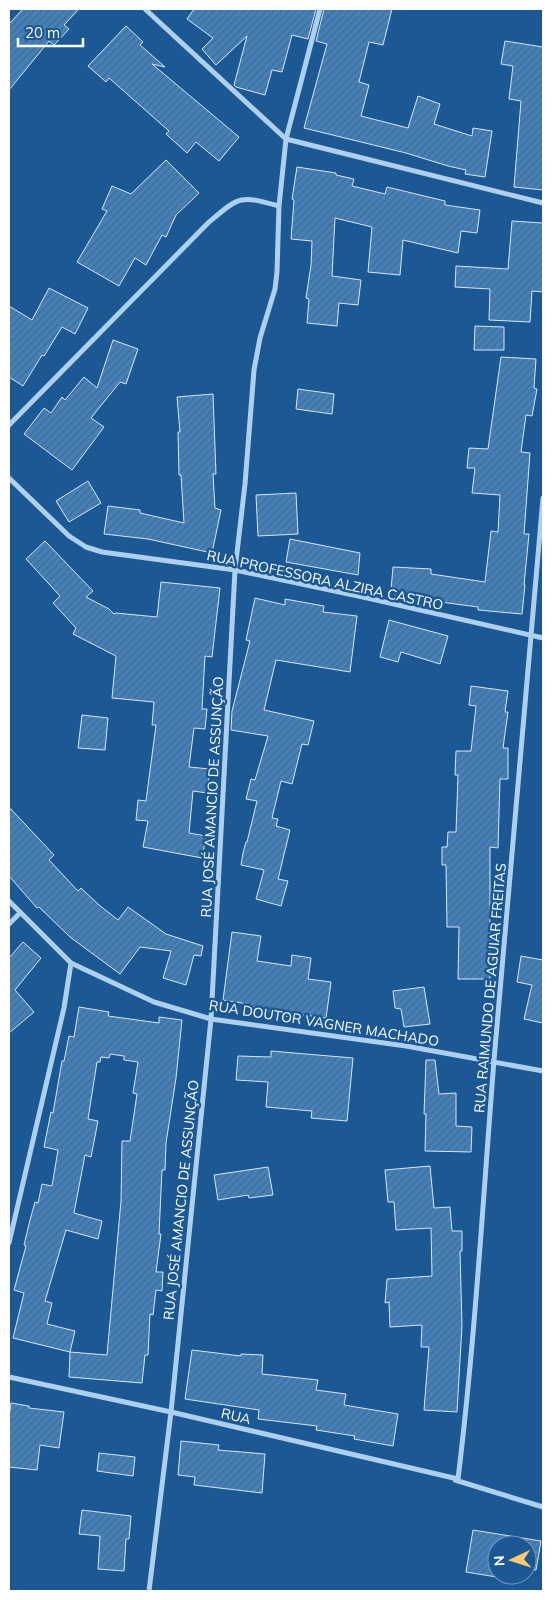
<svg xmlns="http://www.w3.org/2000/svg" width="552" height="1600" font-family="Mulish,sans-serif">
<defs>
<pattern id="building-hatch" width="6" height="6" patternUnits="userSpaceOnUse" patternTransform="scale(1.25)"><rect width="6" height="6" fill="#4481bb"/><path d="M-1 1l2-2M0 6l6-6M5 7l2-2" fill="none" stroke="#486989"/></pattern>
</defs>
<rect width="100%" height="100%" fill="#1b5894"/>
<path fill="url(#building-hatch)" stroke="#d4e8fb" d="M23,9H79L64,25L69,29L54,45L49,41L9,90V24Z
M194,9H316L308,39L292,35L282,72L272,70L265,95L236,87L234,85L247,36L216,65L202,49L213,38L187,19Z
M324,9H392L383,45L369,42L359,82L369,85L361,116L408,128L418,96L440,104L434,124L472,136L473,128L492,131L485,177L465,174L466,170L448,166L406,153L304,128L327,44L316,41Z
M126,26L143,42L140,45L165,67L152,64L239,137L219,161L196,142L187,153L166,134L169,131L109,78L106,82L88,66Z
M505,41L543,47V190L514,187L521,101L509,99L513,66L501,64Z
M166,160L199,193L176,215L166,237L162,235L146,265L135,258L119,286L77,262L107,211L102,209L112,186L131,194Z
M297,167L336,173V175L354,179L352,186L385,194L387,187L445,201V205L480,210L477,233L461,231L458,253L403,240L400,275L368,272L372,227L335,218L332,276L361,280L358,305L339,303L337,326L307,323L309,299L306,298L311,265L312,241L291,239L294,200L292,199Z
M512,221L543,223V292L532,291L530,322L489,320L490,289L455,287L456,266L508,269Z
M49,288L88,308L75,334L62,327L44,356L42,355L23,386L9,377V306L32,320Z
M475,326L504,327V350H474Z
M113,340L138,349L126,384L120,382L91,418L104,427L72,470L24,434L44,408L51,413L62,397L65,400L84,377L97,388Z
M501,357L536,359L534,388L537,389L532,416L526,415L521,452L530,453L524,534H529L524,585H525L522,614L478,610V607L395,596L396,591L391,590L393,567L431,569V574L485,582L491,531L498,532L500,495L472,493L475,468H467L469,448L488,449Z
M298,389L334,394L332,414L296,409Z
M213,394L216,474H213L215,508L221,510L212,553L148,539L104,534L108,506L140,510V513L184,523L181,475H179L178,432H180L177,397Z
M88,481L101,503L69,522L56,501Z
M296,493L298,534L258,536L256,495Z
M290,539L360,553L358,575L286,562Z
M45,541L93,591L86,597L109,609L114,614L116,613L157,617L161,582L220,588L212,657L205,656L202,709H207L205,729L194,728L189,767L210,769L207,793L193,791L189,833L206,836L202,858L143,847L148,821L136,820L138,800L146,801L156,725H152L154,702L112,698L116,656L73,634L76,628L53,603L60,596L26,559Z
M255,598L285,605V599L324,606L323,612L357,616L350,672L276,660L264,710L314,721L308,745L302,744L292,784L281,781L272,818L278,819L276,826L290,830L278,879L288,881L281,906L256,899L264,870L241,865L243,853L246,842H247L257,801L246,799L251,779L255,780L268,736L231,730L232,711L250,641L246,640Z
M389,620L448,636L440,664L401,652L398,662L380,657Z
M471,686L508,691L505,712H508L503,748H508V779H500L498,848L490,847V979H458L459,927H447L446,865H442V847H447L448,832H456L458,775H455L456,751H471L476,706L469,705Z
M82,715L108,718L105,750L78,748Z
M9,807L54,855L49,860L78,891L81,888L99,905L118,920L128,907L166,934L203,946L201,956L194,955L186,985L163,978L171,951L140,947L120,974L70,937L39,907L37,908L9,876Z
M232,932L261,936L257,961L291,966L292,955L311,958L308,979L331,982L326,1018L303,1015L302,1019L284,1016V1014L263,1011V1008L248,1006V1004L223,1000Z
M23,942L41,958L15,990L34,1012L9,1033V958Z
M521,956L543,960V1023L524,1019L532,985L517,982Z
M424,987L430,1024L404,1027L401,1009L395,1008L393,991Z
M79,1007L109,1012L108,1016L159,1023V1017L182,1020L176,1078L166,1143L165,1170H162L159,1234H161L156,1272H163L162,1291L156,1290L153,1315L150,1314L148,1355H145L142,1383L69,1377L70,1352L107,1355L121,1201L122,1141H130L137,1094L133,1093L138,1062L124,1060V1056L110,1054L109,1058L101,1057L100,1062H97L88,1119L98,1121L91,1157L85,1155L74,1213L102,1221L98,1239L66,1230L45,1301L52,1303L47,1324L75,1331L70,1352L13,1338L24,1293L14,1290L26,1246L24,1245L30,1220L35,1202L38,1203L42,1184L52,1186L58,1150L44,1147L51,1112L53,1113L62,1061H64L69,1036L74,1037Z
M271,1051L353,1058L347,1121L311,1118L312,1111L266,1107L268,1082L236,1080L238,1056L271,1057Z
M426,1060H435L439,1094L456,1093V1126L472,1127L471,1152L425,1151L426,1114H424Z
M430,1166L434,1208L450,1207L452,1231H462V1251H460L462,1326L457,1412L424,1410L429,1347H421L422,1325L390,1327L389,1302L385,1303L387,1279L432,1276L431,1228L396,1230L394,1202H388L385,1170Z
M268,1167L273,1195L249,1198L248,1195L218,1200L214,1175Z
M192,1350L241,1356V1354L263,1355L262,1374L318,1380L316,1390L346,1394L344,1405L398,1414L393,1446L354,1439L355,1436L316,1430L317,1426L258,1419L259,1410L185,1399Z
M11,1403L29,1406V1408L64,1412L59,1448L40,1445L37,1470L9,1467V1417Z
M181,1441L219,1445L218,1450L265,1454L262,1493L194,1485L195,1477L178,1475Z
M99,1453L135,1457L133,1476L97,1471Z
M82,1510L131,1516L129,1539H126L124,1571L98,1569L100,1536L79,1534Z
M473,1530L541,1541L536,1570L527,1569V1545H497V1575H516L515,1580L466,1572Z"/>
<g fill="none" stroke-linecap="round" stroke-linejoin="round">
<path stroke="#add0ef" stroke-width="5" d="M145,9L286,139L543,203
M9,425L208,223C240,196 239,195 279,206
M9,478L69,536L86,547L102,552L235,570L363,597L543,638
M9,901L71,963L154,1002L211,1019L406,1046L543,1071
M9,924L20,913
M9,1243L64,1008L71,963
M9,1377L171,1412L458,1479C475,1340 483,1200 494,1060C509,873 528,686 543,498
M455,1480L543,1507
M149,1591L171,1412L211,1019L235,570L245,484L254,370L260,338L275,289L277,272L279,206L286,139L320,9"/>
</g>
<g text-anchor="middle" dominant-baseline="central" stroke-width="5" stroke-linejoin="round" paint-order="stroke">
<g font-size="14" fill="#fff" stroke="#1b5894">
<text transform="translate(325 580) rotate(12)">RUA PROFESSORA ALZIRA CASTRO</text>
<text transform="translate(212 797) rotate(-87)">RUA JOSÉ AMANCIO DE ASSUNÇÃO</text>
<text transform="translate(490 988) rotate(-85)">RUA RAIMUNDO DE AGUIAR FREITAS</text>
<text transform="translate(324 1023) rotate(9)">RUA DOUTOR VAGNER MACHADO</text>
<text transform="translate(181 1200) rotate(-84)">RUA JOSÉ AMANCIO DE ASSUNÇÃO</text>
<text transform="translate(236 1416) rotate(13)">RUA</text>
</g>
</g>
<rect width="552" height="1600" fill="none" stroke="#ffffff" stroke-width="20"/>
<g transform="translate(512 1560) rotate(266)"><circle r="24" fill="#1b5894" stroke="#769bbf"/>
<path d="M0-4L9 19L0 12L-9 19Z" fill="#ffca6b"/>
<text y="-8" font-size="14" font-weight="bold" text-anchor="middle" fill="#ffffff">N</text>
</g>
<path d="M18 38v8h65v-8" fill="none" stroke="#ffffff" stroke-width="2.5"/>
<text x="25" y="38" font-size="15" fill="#ffffff" stroke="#1b5894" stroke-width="4" paint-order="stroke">20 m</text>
</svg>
